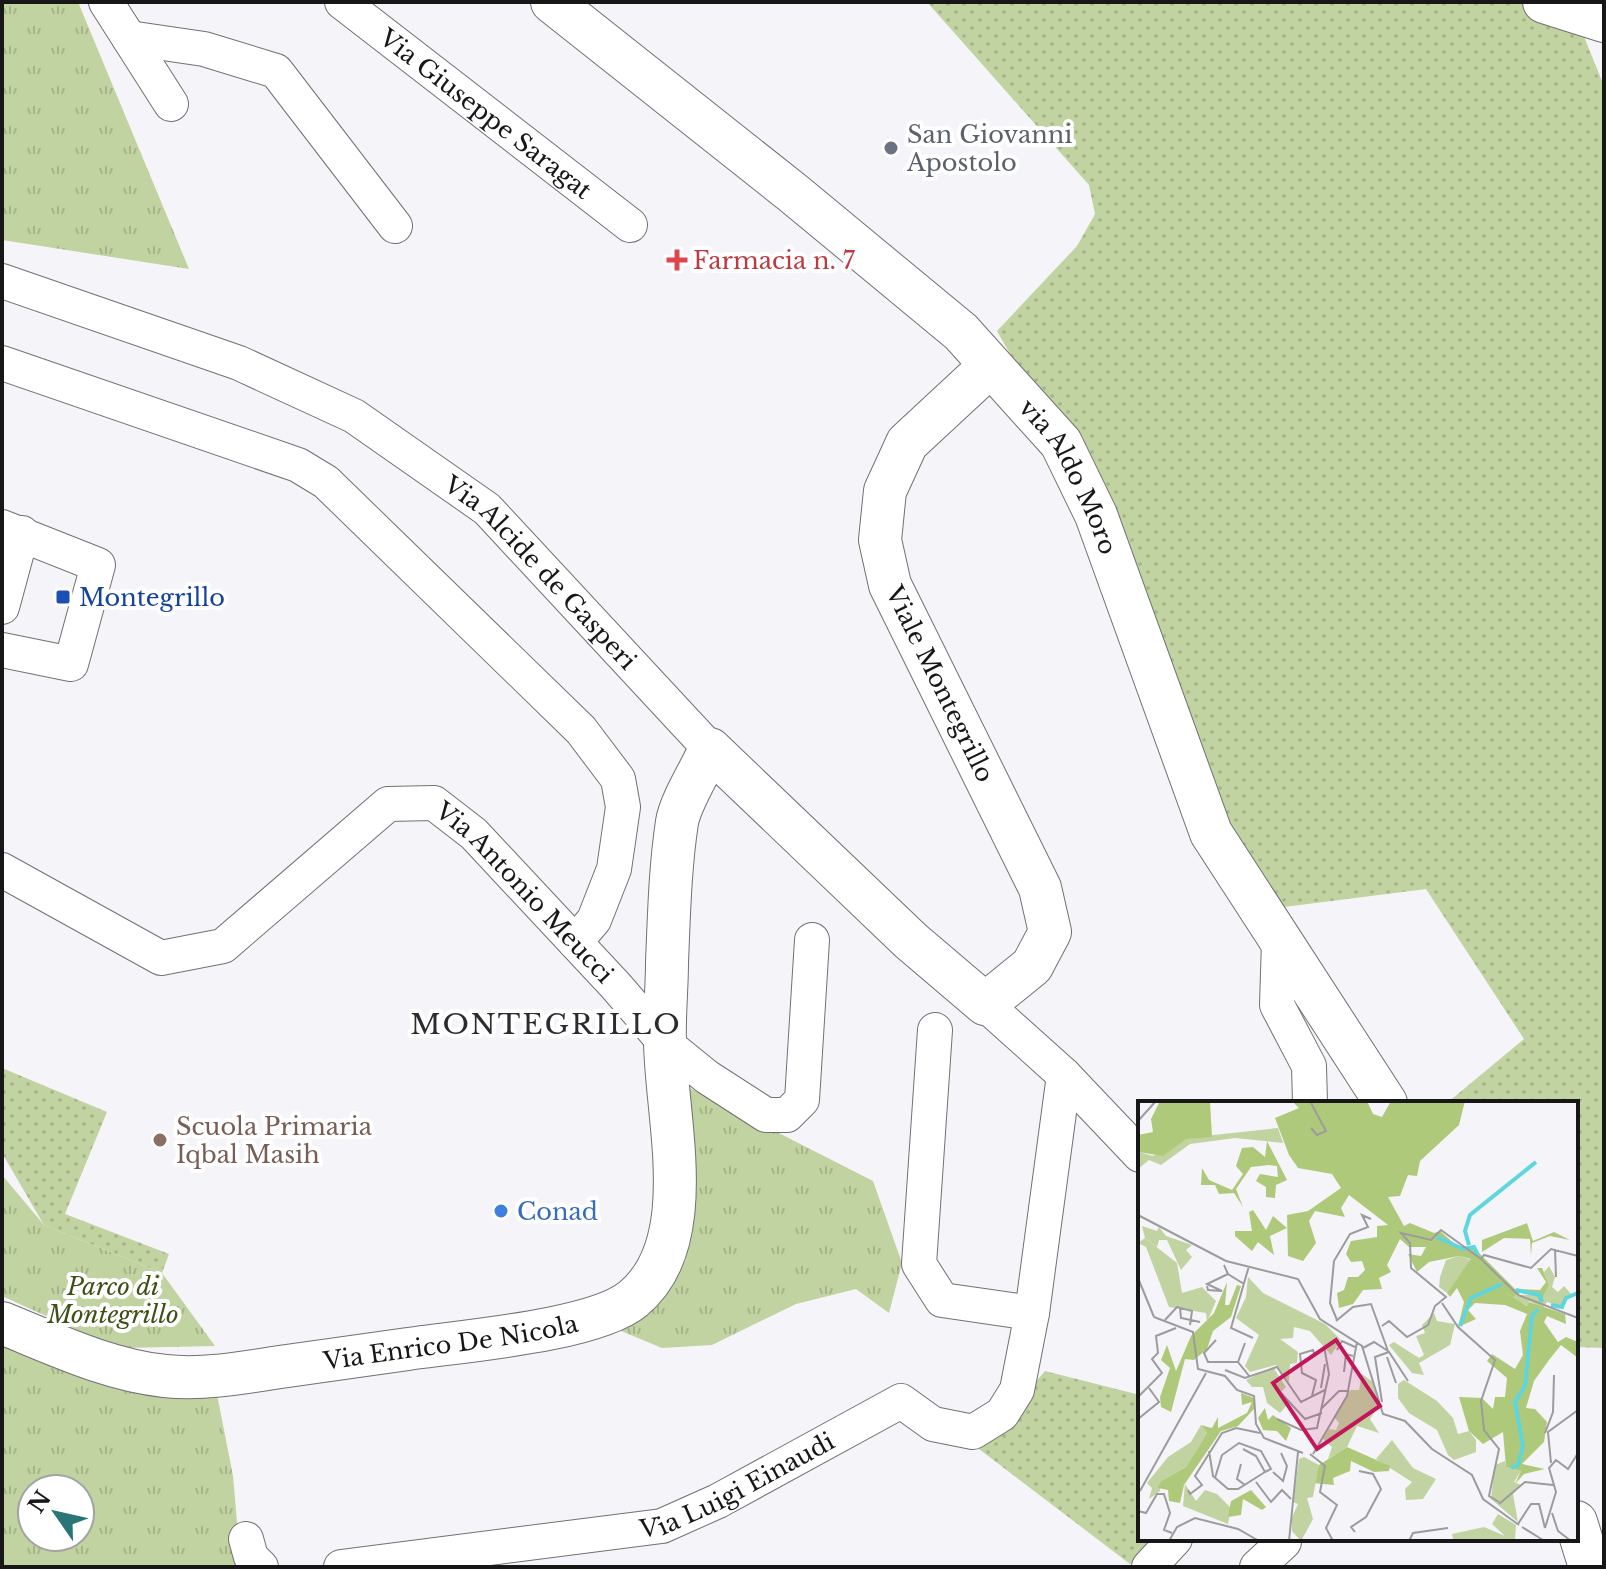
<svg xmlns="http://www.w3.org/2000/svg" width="1606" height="1569" font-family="'Libre Baskerville',serif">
<defs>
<pattern id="grass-dots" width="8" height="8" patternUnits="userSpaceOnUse" patternTransform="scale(2)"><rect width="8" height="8" fill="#c1d3a0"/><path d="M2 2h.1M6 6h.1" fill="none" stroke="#a5b489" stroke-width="1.8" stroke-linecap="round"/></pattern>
<pattern id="park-tufts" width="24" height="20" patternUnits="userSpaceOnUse" patternTransform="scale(2)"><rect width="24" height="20" fill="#c1d3a0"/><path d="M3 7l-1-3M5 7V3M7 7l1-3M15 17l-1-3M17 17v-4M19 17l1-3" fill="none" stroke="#a5b489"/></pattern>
</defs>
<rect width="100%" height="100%" fill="#f5f4f8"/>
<path fill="url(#grass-dots)" d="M927,2H1544L1574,12L1604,86V1348L1576,1347V1103H1447L1524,1039L1426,889L1260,910L1061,443L997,331L1077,246L1095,214L1089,185Z
M2,1068L107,1112L65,1214L169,1254L162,1273L44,1225L2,1153Z
M1045,1371L1140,1395V1539H1156L1130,1564L979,1449Z"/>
<path fill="url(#park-tufts)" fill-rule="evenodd" d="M2,2H78L189,269L2,240Z
M688,1087L873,1181L902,1263L889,1313L856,1289L796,1304L712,1345L662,1348L614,1328L657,1300L686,1260L691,1201Z
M2,1175L44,1225L162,1273L215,1346L122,1348L99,1340L2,1296Z
M2,1338C35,1356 68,1375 104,1385C127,1392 190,1388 215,1384L233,1476L240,1557L246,1567H2ZM32,1489H80V1537H32Z"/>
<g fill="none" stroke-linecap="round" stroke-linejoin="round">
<defs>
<g id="minor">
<path d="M106,2L171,104"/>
<path id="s1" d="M342,2L630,225"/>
<path d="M129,38L204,49L276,71L395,226"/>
<path id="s2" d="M2,281L239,363L354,416L487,509L710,749"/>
<path d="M2,363L298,465L326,482L581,730L618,779L623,807L614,869L594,920L575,942"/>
<path d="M2,527L98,565L71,664L2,650"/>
<path d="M2,607L22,533"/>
<path id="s3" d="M2,870L161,958L223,946L388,804L434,803L474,834L616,986L665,1043L707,1077L766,1115H787L802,1100L812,940"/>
<path d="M1279,941L1277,1005L1309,1066L1310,1103"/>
<path d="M985,1004L1064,1075L1140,1155"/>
<path d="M935,1030L919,1264L942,1300L1032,1313"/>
<path d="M246,1539L251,1557L261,1567"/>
<path id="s4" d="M341,1567L662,1526L718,1501L901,1401L933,1424L973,1432L1002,1414L1017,1390L1032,1313L1064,1075"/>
<path d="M1149,1567L1175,1539"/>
<path d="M1257,1567L1284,1542"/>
</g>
<g id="tertiary">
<path id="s5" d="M552,2L793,193L961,332L1061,443L1096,515L1211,833L1386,1103"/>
<path d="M1544,2L1604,21"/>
<path id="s6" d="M2,1323C54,1344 108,1370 165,1376C203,1380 242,1373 280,1367C323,1361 365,1355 408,1349C462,1341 594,1331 633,1299C701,1243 666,1119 665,1042C664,1015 667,989 667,962C669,915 670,868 677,822C681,800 701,770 710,749L911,941L985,1004L1032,966L1050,932L1040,888L890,585L880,540L885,491L907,443L990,366"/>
<path d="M1576,1522L1590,1567"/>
</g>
</defs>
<use href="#minor" stroke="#717073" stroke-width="36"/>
<use href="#tertiary" stroke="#717073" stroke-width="44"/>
<use href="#minor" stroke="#fff" stroke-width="34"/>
<use href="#tertiary" stroke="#fff" stroke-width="42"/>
</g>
<circle fill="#6b7280" stroke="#fff" stroke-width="3" cx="891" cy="148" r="8"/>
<path fill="#e0444e" stroke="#fff" stroke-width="3" d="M673 248h8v8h8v8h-8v8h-8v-8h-8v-8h8z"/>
<rect fill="#1a4fb4" stroke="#fff" stroke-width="3" x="55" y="589" width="16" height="16" rx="4"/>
<circle fill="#8d6e63" stroke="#fff" stroke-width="3" cx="160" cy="1140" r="8"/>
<circle fill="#3f7fe0" stroke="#fff" stroke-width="3" cx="501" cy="1211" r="8"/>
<g text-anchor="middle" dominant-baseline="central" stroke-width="8" stroke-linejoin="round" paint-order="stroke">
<g font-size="24" fill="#171718" stroke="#fff">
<text stroke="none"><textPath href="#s1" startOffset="182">Via Giuseppe Saragat</textPath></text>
<text stroke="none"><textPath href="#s5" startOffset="708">via Aldo Moro</textPath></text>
<text stroke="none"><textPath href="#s2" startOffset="622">Via Alcide de Gasperi</textPath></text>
<text transform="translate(940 684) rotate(64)">Viale Montegrillo</text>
<text stroke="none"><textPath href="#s3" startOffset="636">Via Antonio Meucci</textPath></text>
<text stroke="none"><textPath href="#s6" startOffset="460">Via Enrico De Nicola</textPath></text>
<text stroke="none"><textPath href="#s4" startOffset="408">Via Luigi Einaudi</textPath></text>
</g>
<g font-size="24" fill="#5b616d" stroke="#fff" text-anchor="start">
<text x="907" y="134">San Giovanni<tspan x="907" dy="28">Apostolo</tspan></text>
</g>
<g font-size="24" fill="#be3a42" stroke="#fff" text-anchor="start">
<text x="693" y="260">Farmacia n. 7</text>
</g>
<g font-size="24" fill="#164399" stroke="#fff" text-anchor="start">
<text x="79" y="597">Montegrillo</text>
</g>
<g font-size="24" fill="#785e54" stroke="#fff" text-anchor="start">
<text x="176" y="1126">Scuola Primaria<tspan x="176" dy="28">Iqbal Masih</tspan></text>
</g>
<g font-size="24" fill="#366cbe" stroke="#fff" text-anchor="start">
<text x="517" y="1211">Conad</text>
</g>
<g font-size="24" font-style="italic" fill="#3f4f16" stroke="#fff">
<text x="113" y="1286">Parco di<tspan x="113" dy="28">Montegrillo</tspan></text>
</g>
<g font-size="28" letter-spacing="2" fill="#2c2c2e" stroke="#fff">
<text x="546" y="1024">MONTEGRILLO</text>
</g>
</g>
<g transform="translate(1138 1101)">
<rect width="440" height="440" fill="#f5f4f8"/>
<path d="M140,27L145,42L97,37L52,43L23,64L11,59L0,68V51L15,55L48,37ZM4,125L19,130L21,126L28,135L54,144L48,149L54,156L43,169L29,139H21L19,146L7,137ZM321,155L334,159L309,192L301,186L302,176L308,159ZM411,165L417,176L414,186L420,191L426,185L433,193L422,205L409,201L405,207L391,200L390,205L368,195L403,193L411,183L406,171ZM296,212L299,220L317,223L312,244L281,262L286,274L274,272L251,244L256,241L281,257L286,254L278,235L287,232L284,224ZM224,273L235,281L241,304L232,318L241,332L219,325L209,346L190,358L194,346L185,338L191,328L198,329L201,322L196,316L212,289H221ZM266,279L299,300L315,317L320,333L331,330L338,339V351L316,359L310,354L299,329L271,312L260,297V283ZM63,324L69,332L48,366L23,380L22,390L11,398L14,387L9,382L30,356L53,341ZM254,339L275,367L298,378L285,398L268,399L267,388L274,381L238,358ZM367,360L368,366L383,370L376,381L383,384L375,393L380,421L353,398L357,364ZM47,383L58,400L67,389L79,393L93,407L90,423L45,405ZM360,413L378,424L377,439L315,438L314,433L346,426L367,435L354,423Z" fill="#c1d3a0"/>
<path d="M22,0H72L74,36L48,38L25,55L0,51V34L15,31L13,18ZM154,0H229L235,13L244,16L253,0H327L321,24L282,60L279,75L270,74L262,95L250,96L266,125L272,122L296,132L302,130L319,145L335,146L377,188L402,189L408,181L399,167H404L411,183L402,202L399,195L384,191L375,196L368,192L389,205L391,201L427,213L428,223L409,215L406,221L420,241L428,236L440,241V257L423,244L411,259L396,280L388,307L397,308L409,321L406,341L384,363L407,368L386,373L377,383L383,370L368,366L365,331L345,343L331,330L321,296L344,297L355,308L357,296H367L369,277L349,260L354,253L377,268L385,254L382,230L389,213L367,204L337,202L330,209L338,218L320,226L326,201L319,187L312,196L309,192L333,158L321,155L291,161L279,171L270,153L283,155L288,146H271L262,138L249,164L253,171L241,177L244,188L225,189L215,203L201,207L199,192L206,189L210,176H220L227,169L224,160L213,161L208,153L213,140L239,136V125L250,124L211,94L203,107L207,116L177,110L171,120L178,142L165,160L150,155L149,114L170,110L203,87L194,73L160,67L151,54L137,17L161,7ZM129,40L149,79L138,84L137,97L128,96V86L118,80L122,73L140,76L139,65L131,64L113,66L98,88L105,106L96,92L81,93L77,84H63L64,67L71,79L94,89L105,73L98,65L104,47L115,46L127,56ZM115,109L128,129L135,115L149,127L132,135L136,154L120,141L114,150L97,135V130H114L111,111ZM389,122L395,140L416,131L432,139L412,135L394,142L393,155L392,138L366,137L344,151V139ZM89,181L87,204H91L99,184L103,185L93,216L75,230L69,248L56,259L47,258L33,311L23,306L22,296L32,267L23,259L29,244L38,270L53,235L76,212ZM103,292L116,297V308L100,325L83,330L46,384L42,402L31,400L30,389L20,387L23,380L48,366L69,332L63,324L74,327L80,316V327L109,312L114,301L104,304ZM127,307L130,319L135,314L153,327L148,340L139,330L125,329L120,317ZM209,346L252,365L251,370L236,371L213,360L212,370L195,377L196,384L175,382L181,364ZM113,389L128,406L124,409L105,398L103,414L90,416L93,400Z" fill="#afc97a"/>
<path d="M7,137L39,162L44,192L64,186L78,200L69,221L68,212L31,206L8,146L0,142ZM110,176L125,192L187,223L203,239L193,254L172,230L156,226L155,237L142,238L160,251L159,262L152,263L151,281L138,264L112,271L107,265L121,234L98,217L108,196ZM135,266L148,286L141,293L149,304L142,312L129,302L125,286H114L108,279ZM166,356L181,364L175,396L169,397L175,418L163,440L154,430V416L160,403L155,401L161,358Z" fill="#c1d3a0"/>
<path fill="none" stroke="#5ed6df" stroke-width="4" d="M299,136L325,148L336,146L340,154M331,144L327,130L332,114L398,61M378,189L402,194L404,201M413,204L424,206L428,197L440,192M322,225L333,197L364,183M373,367L380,364L385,345L377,301L387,285L394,215L400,208"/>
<path fill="none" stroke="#9c9c9e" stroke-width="2" d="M172,0L188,30L179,34L173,27M0,20L18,0M0,114L88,160L160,178L182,218L224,245L245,313L267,320L294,348L334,374L345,398L381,424M417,148L418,176M440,155L413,148L393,167L346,154L343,158L380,194L440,217M86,164L90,173L106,183M111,165L93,227L115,237M0,177L16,216M69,185L70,189L84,190L69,183L90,173M304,202L320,226L357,259L343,300L346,329L361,348L351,395L361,401M42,207L43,217L62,221M16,216L55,231L60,268L87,275L99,289L116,295L118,323L126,337L165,352M27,219L39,206L54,210L52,224M199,219L192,202L196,160L212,133L230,126L224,114L233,118M198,220L215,206L233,203L250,250M244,225L251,220L269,236L290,224L297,205L308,196L273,167L272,142L263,132L293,139L303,129L343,158M78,239L66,252L70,261H100M107,242L100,261L112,276M225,247L236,241L250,250M199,249L204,240L217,246M249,256L258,282M87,269L107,277L139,266L163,301L187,289M206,271L208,253L215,255M183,287L187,263M143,292L167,318L184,312M174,295L178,279L164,272L162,253L175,249L177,255M0,296L24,272L14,258L20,252L18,235L38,227M244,301L237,256L251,251L270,280M184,307L201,290H211M0,318L21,301L11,287M139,318L163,329L179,327L191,273L186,245M407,332L415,311L416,274M105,348L118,355L127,371M71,350L75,375L90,388H100L127,371M172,353L187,365L182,391L199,404L188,427L195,440M175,353L209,295L219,241M413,362L410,331L440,309M103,363L99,378L107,384M135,371L145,380L149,365L143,352M77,377L84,354L101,342L123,350L133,368L127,371M118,381L133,401L144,389L153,398M50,389L52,393L64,384L57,375L84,332L98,327L122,332M2,390L68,272M361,403L387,381L415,384M0,410L8,412L19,393H26L32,412L26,429L34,432M414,412L420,430L433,440M380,423L393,403H401L407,427M384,426L405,439M407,427L418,391L411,367L418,359L430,368L440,352M217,431L213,426L228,416L243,388L235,373L221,370M31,440L39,426L57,417L100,428L121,440M151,440L160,351M271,440L275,432L310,427"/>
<path fill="#c2185b" fill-opacity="0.15" stroke="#c2185b" stroke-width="4" d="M198,239L242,305L179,348L135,282Z"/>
<rect width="440" height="440" fill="none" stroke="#171718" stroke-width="4"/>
</g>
<rect width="1606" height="1569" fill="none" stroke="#171718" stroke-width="8"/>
<g transform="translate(56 1513) rotate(304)"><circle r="38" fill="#ffffff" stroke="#a2a2a3" stroke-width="2"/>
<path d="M0-6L14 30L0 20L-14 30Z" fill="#2a7575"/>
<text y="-12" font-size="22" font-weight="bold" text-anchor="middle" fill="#171718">N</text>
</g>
</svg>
